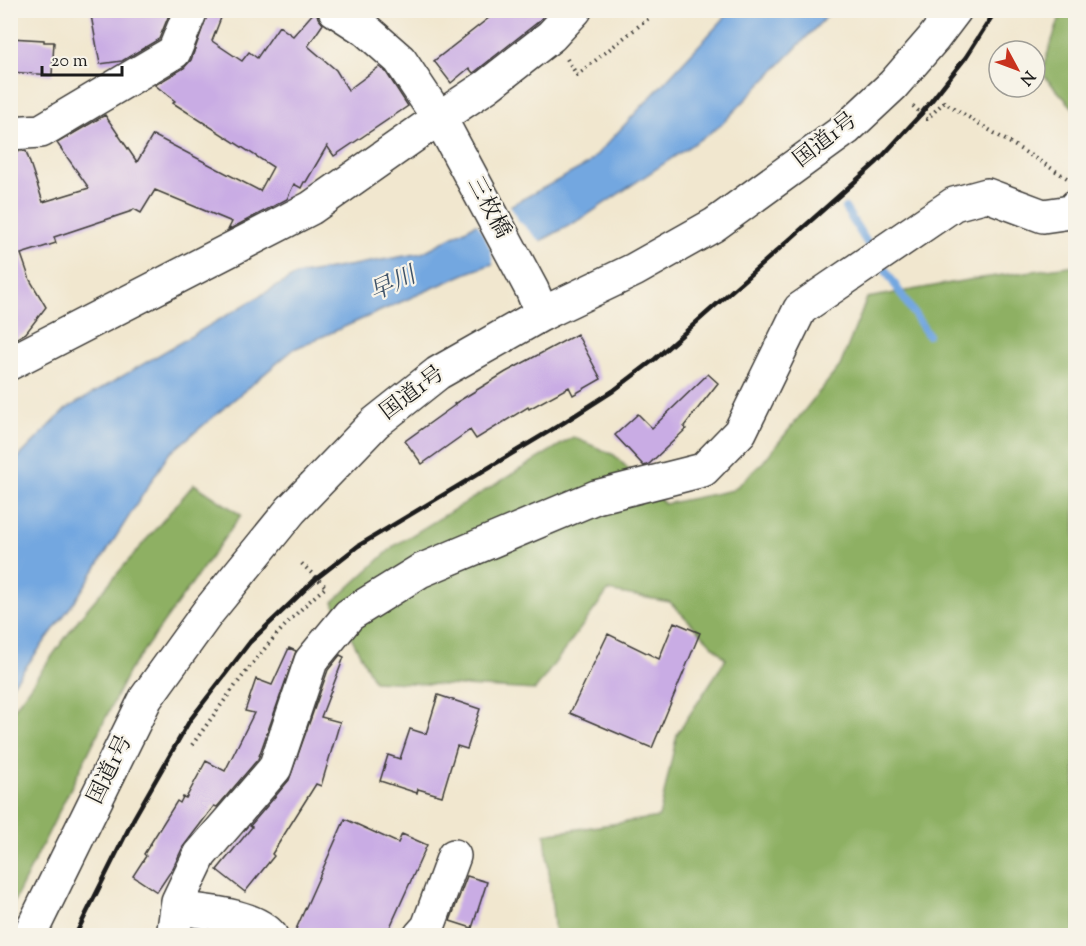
<svg xmlns="http://www.w3.org/2000/svg" width="1086" height="946" font-family="'Sorts Mill Goudy','Noto Serif JP',serif">
<rect width="100%" height="100%" fill="#f7f3e8"/>
<filter id="ink" filterUnits="userSpaceOnUse"><feTurbulence type="fractalNoise" baseFrequency=".0167" numOctaves="2"/><feDisplacementMap in="SourceGraphic" scale="12" xChannelSelector="R" yChannelSelector="G"/><feConvolveMatrix kernelMatrix="1 2 1 2 8 2 1 2 1" color-interpolation-filters="sRGB"/></filter>
<filter id="wash" filterUnits="userSpaceOnUse"><feTurbulence type="fractalNoise" baseFrequency=".008" numOctaves="4" result="noise"/><feDisplacementMap in="SourceGraphic" scale="24" xChannelSelector="R" yChannelSelector="G"/><feGaussianBlur stdDeviation="1.35" result="paint"/><feColorMatrix in="noise" values="0 0 0 0 0 0 0 0 0 0 0 0 0 0 0 0 0 1.4 0 .05"/><feComposite in="paint" operator="in"/></filter>
<g filter="url(#wash)">
<rect width="100%" height="100%" fill="#f1e7cf"/>
<path fill="#8eb063" stroke="#556640" stroke-width="1.5" d="M1062,11H1075V110L1041,73Z
M1075,265V935H555L545,834L659,817L677,734L726,659L670,602L608,591L535,690L374,681L333,602L394,546L573,437L614,455L665,504L733,490L763,462L840,366L867,298L968,280Z
M194,484L241,515L129,671L11,908V713L81,616Z"/>
<path fill="#73a7e0" stroke="#48627e" stroke-width="1.5" d="M731,11H832L720,126L581,219L509,258L467,273L294,349L168,455L77,598L11,687V465L66,409L296,275L422,253L588,164Z"/>
<path fill="#f1e7cf" d="M509,203L518,220L542,243L511,260L494,267L490,248L476,221Z"/>
<g fill="none" stroke-linecap="round" stroke-linejoin="round">
<path stroke="#73a7e0" stroke-width="8" d="M845,208L873,252
M880,262L928,335"/>
</g>
<g id="blocks">
<path fill="#c9ace4" d="M90,10H171L159,39L122,61L100,64Z
M209,10H224L212,41L242,61L249,52L257,58L279,26L293,36L316,10L318,18L323,24L308,46L336,70L348,90L379,67L386,72L408,106L334,156L327,146L306,182H304L301,188L294,184L287,199L228,230L232,222L155,190L141,213L134,209L132,211L54,237L56,243L21,254L30,280L46,307L26,333L10,342V152L26,151L43,202L89,188L57,143L105,115L137,162L153,135L260,191L273,167L173,103L175,101L155,85L184,68L191,60Z
M499,10H549L538,22L476,71L473,73L469,68L451,83L434,61Z
M10,38L44,40V42H54L52,75L10,72Z
M577,334L601,379L573,395L569,387L529,409L528,407L476,439L470,430L422,464L405,441L455,405L454,404L506,372Z
M708,374L718,383L684,426L686,429L649,464L644,466L615,435L638,414L652,428Z
M674,622L700,633L652,748L570,713L608,634L659,659Z
M289,648L296,651L258,759L217,807L214,806L183,847L173,868L157,892L133,876L146,856L144,854L177,801L180,803L183,797L186,798L206,761L225,771L254,713L245,711L256,679L272,685Z
M340,655L344,657L321,717L340,722L321,786L316,784L272,854L274,856L245,892L217,870L252,827L250,826L289,780L328,670Z
M438,695L480,709L467,749L457,746L442,796L418,789L417,793L380,781L388,755L400,759L410,729L426,734Z
M345,819L398,843L402,834L427,845L386,936H293Z
M467,876L487,882L472,928L450,921Z"/>
</g>
</g>
<g filter="url(#ink)">
<use href="#blocks" fill-opacity="0" stroke="#3c3a37" stroke-width="1.5"/>
<g fill="none" stroke-linecap="round" stroke-linejoin="round">
<defs>
<path id="minor" d="M10,133L41,131L174,52L191,10
M10,363L311,208L439,118L487,86L551,36L575,10
M177,908C204,912 253,914 271,936
M173,936L178,901L200,855L275,768L311,661L349,615L420,571L596,497L703,470L740,432L800,309L954,204L987,195L1043,216L1071,212L1076,206
M420,936L428,927L454,856"/>
<path id="major" d="M335,10L366,30L400,60L444,126L532,290L542,314"/>
<path id="highway" d="M29,936L146,698L208,612L291,510L375,423L438,373L542,314L634,270L714,225L846,129L893,85L933,39L955,10"/>
</defs>
<use href="#minor" stroke="#3c3a37" stroke-width="36"/>
<use href="#major" stroke="#3c3a37" stroke-width="36"/>
<use href="#highway" stroke="#3c3a37" stroke-width="36"/>
<path stroke="#3c3a37" stroke-width="4" stroke-dasharray="1.5 4.5" stroke-linecap="butt" d="M567,59L577,75L659,10
M913,106L927,119L944,102L1067,178
M192,745C233,689 272,631 326,587L300,562"/>
<use href="#minor" stroke="#fff" stroke-width="33"/>
<use href="#major" stroke="#fff" stroke-width="33"/>
<use href="#highway" stroke="#fff" stroke-width="33"/>
<path stroke="#1c1c1c" stroke-width="4.5" d="M75,936L134,818L190,720L250,642L317,578L358,546L563,423L613,391L655,359L877,162L921,114L966,57L996,10"/>
</g>
</g>
<g text-anchor="middle" dominant-baseline="central" stroke-width="4.5" stroke-linejoin="round" paint-order="stroke">
<g font-size="22" fill="#1c1c1c" stroke="#f7f3e8">
<text transform="translate(826 141) rotate(-38)">国道1号</text>
<text transform="translate(488 208) rotate(62)">三枚橋</text>
<text transform="translate(413 394) rotate(-37)">国道1号</text>
<text transform="translate(111 770) rotate(-64)">国道1号</text>
</g>
<g font-size="24" font-style="italic" fill="#3f546a" stroke="#f7f3e8">
<text transform="translate(393 285) rotate(-25)">早川</text>
</g>
</g>
<rect width="1086" height="946" fill="none" stroke="#f7f3e8" stroke-width="36"/>
<g transform="translate(1017 69) rotate(131)"><circle r="28" fill="#f7f3e8" stroke="#9f9d96" stroke-width="1.5"/>
<path d="M0-4.5L10 22L0 15L-10 22Z" fill="#c8321e"/>
<text y="-9" font-size="16" font-weight="bold" text-anchor="middle" fill="#1c1c1c">N</text>
</g>
<path d="M42 66v9h80v-9" fill="none" stroke="#1c1c1c" stroke-width="3"/>
<text x="51" y="66" font-size="18" fill="#1c1c1c" stroke="#f7f3e8" stroke-width="4.5" paint-order="stroke">20 m</text>
</svg>
